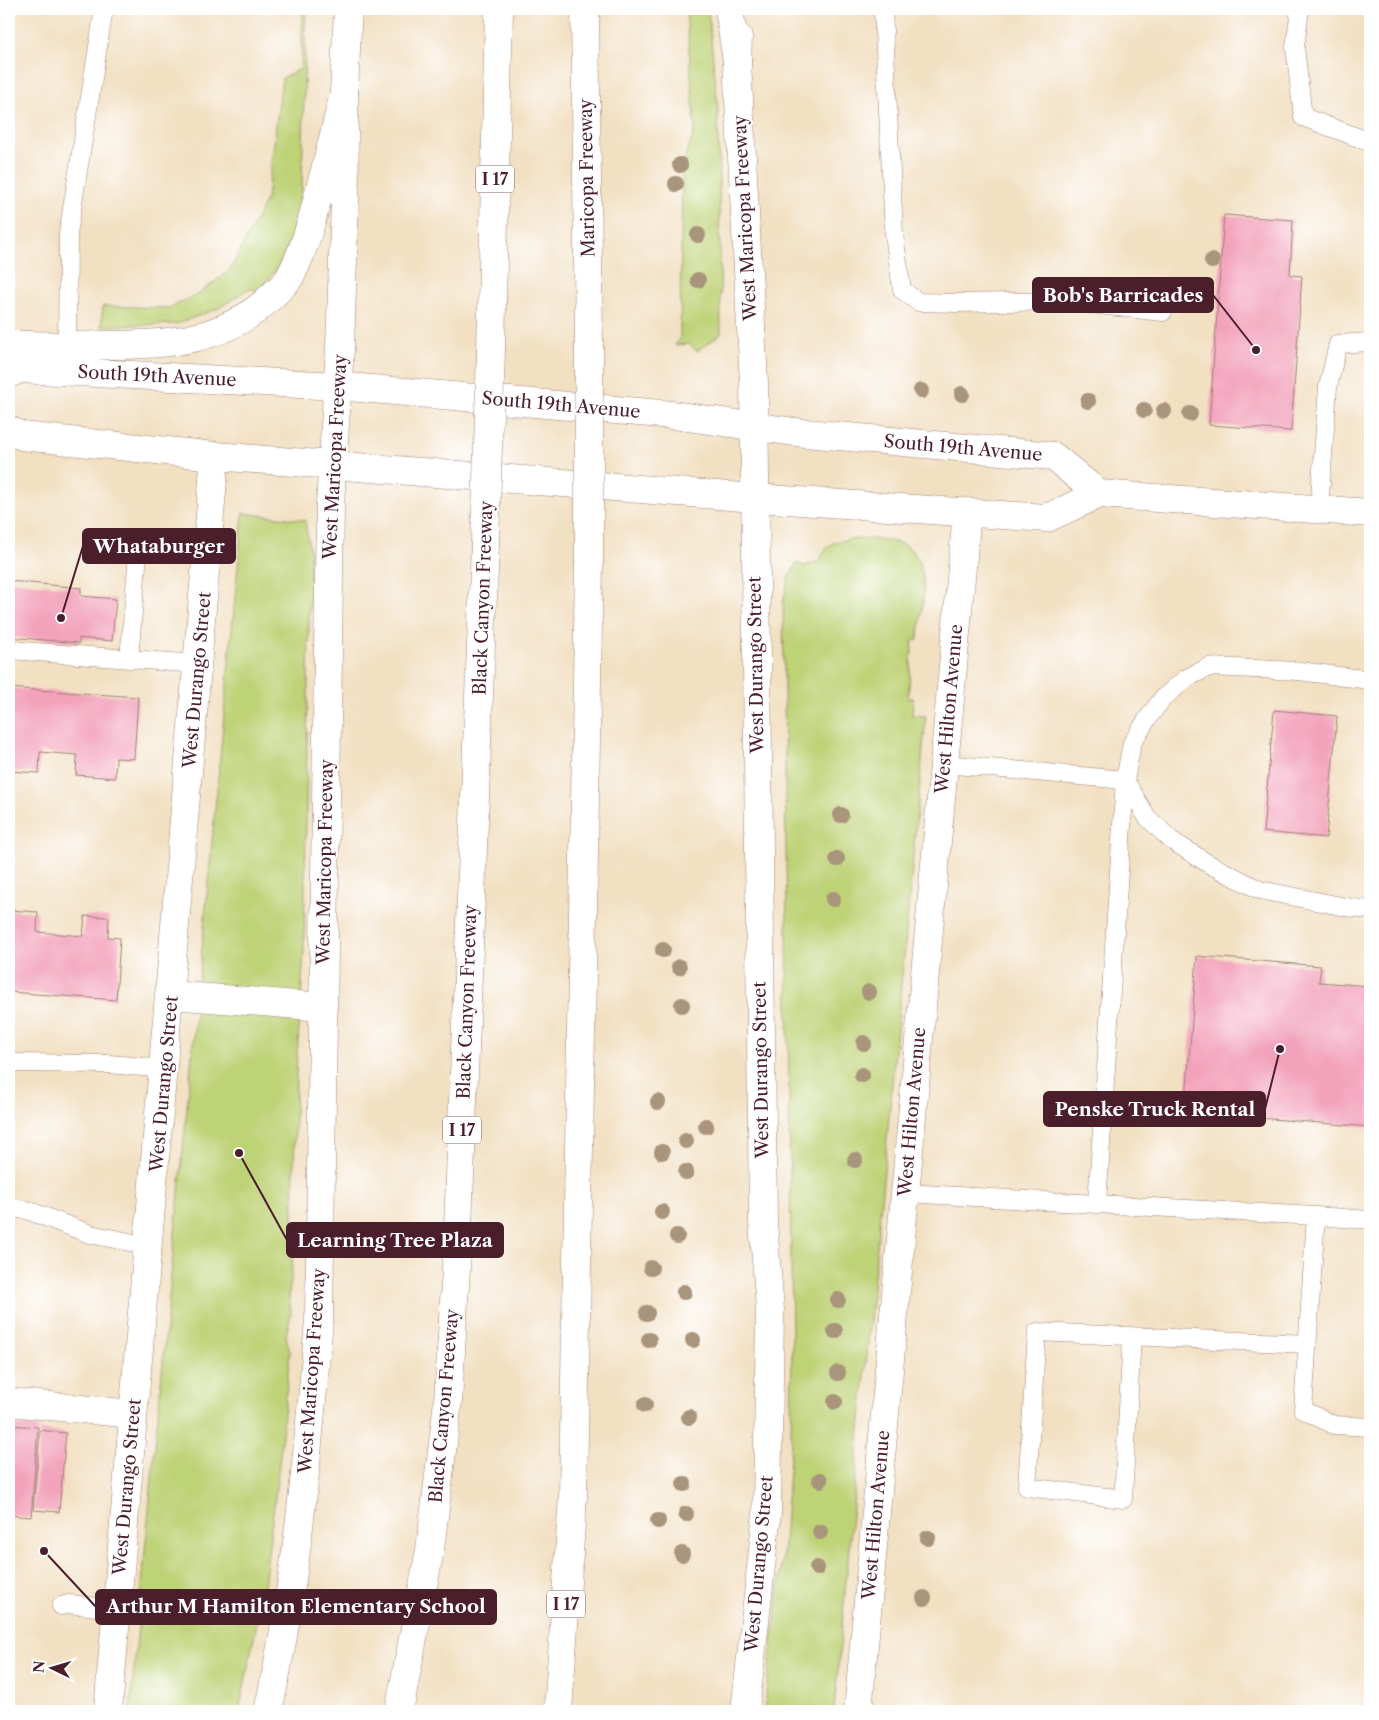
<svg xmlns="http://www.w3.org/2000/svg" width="1379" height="1720" font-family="'Libre Caslon Text',serif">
<rect width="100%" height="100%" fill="#fff"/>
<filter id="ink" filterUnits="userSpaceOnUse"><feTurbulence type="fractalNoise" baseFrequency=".02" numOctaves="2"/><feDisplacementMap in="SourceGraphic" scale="10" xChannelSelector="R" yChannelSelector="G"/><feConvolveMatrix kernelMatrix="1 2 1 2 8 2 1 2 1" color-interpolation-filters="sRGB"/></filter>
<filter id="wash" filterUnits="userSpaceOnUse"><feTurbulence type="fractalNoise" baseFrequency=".0096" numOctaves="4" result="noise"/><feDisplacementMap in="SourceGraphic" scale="20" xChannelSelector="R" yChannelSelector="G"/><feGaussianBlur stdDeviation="1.12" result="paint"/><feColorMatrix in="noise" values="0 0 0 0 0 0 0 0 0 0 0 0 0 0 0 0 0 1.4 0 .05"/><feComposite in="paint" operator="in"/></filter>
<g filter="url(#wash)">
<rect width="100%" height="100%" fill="#f2e0c2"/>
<path fill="#bed276" stroke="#847850" d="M303,9H306L302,188C298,215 292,244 278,267C272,275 264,283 257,291L250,288L219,308L177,324L101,326L103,306L169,308L199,294L230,270L267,198L282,78L301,69Z
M686,9H708L718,108L721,334L697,351L689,344L675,345L680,338L682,166L695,130Z
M243,513L305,520L310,553L304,952L296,1072L292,1270L289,1295L291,1313L286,1336L290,1352L280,1456L263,1594L239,1711H130Z
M850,539C866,539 883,538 899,543C936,555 921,611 918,640H913L908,698H913L912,715L926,716L834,1711H764L784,1544L791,1442L792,1343L783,603L789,576L797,563L804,566L820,561C825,544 833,542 850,539Z"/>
<g id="blocks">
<path fill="#f3a2bb" d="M1224,215L1293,220L1290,275L1302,276L1291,431L1209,425Z
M9,581L81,588V596L116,599L112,641L79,638V643L9,637Z
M9,688L138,697L134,759L116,758L115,778L76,775L77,755L40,752L39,773L9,771Z
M1274,710L1337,716L1326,838L1263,832Z
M9,910L38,912L37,932L83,936L85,916L109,917L108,937L120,938L116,1000L9,992Z
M1197,956L1321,966L1319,982L1370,986V1127L1185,1112Z
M9,1425L38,1427L31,1517L9,1515Z
M40,1430L66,1433L59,1512L33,1510Z"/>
</g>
</g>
<g filter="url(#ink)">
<use href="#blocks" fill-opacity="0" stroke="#9e8076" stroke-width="1"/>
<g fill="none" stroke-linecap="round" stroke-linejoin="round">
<defs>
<path id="lane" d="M883,9L894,234L902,290L918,302L957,303L1063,301L1163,312
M1300,9L1295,47L1303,117L1370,142
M67,346L68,234L104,9
M1319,510L1328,387L1338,344L1370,342
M9,650L198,664
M129,659L139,542
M944,764L1125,780
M1125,780L1147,817L1171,840L1207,863L1260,890L1346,907L1370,910
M9,1063L109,1064L165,1069
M905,1193L1097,1204L1125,780L1132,743L1148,718L1163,698L1187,678L1209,667L1299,671L1370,680
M1097,1204L1316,1216
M9,1208L27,1210L90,1234L149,1246
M1370,1220L1316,1216L1303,1410L1334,1425L1370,1427
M1132,1336L1123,1499L1027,1487L1037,1332L1307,1344
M61,1606L69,1604L117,1609"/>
<path id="street" d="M172,995L323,1007
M9,1402L133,1414
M108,1711C143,1293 183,875 215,456
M858,1711L967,512"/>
<path id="secondary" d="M738,37L737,62L754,383L763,1222L770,1310L767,1513L745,1711
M268,1711C297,1583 308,1451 319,1320L330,504L340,347L345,200L344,93L348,9"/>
<path id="primary" d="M9,344C41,346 72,346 104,345C167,345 226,342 273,295C279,289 288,282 291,275C306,246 314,213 322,181C330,152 337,122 344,93
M9,374L20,369L337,386L673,415L795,432L1053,456L1099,494
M9,430L22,436L215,456L755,498L1047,518L1099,494L1370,513"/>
<path id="highway" d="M585,9L589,346
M729,9L737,62
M491,349L499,9
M399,1711L430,1550L448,1401L457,1252L485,544
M558,1711L573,1496L589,564"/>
</defs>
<use href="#lane" stroke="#9e8076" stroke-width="19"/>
<use href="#street" stroke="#9e8076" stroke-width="29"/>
<use href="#secondary" stroke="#9e8076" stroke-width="29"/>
<use href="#primary" stroke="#9e8076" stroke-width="29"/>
<use href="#highway" stroke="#9e8076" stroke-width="29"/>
<use href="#lane" stroke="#fff" stroke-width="18"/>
<use href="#street" stroke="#fff" stroke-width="28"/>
<use href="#secondary" stroke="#fff" stroke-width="28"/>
<use href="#primary" stroke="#fff" stroke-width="28"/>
<use href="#highway" stroke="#fff" stroke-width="28"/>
<defs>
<path id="highway-bridge" d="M589,346V564
M485,544L491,349"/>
</defs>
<use href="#highway-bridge" stroke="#9e8076" stroke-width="29" stroke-linecap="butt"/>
<use href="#highway-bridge" stroke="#fff" stroke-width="28"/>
</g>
<g fill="#a9947c">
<circle cx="680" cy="165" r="8"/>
<circle cx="676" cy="184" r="8"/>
<circle cx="698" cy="235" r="8"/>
<circle cx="1212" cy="261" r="8"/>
<circle cx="698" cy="280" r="8"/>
<circle cx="921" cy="391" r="8"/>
<circle cx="962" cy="394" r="8"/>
<circle cx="1088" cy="401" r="8"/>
<circle cx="1144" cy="410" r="8"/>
<circle cx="1164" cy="411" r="8"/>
<circle cx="1190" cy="414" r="8"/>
<circle cx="841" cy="815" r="8"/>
<circle cx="837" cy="859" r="8"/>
<circle cx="833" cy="899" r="8"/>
<circle cx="663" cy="950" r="8"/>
<circle cx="679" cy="967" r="8"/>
<circle cx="869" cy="992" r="8"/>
<circle cx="682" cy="1005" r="8"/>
<circle cx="864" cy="1043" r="8"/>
<circle cx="862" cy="1075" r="8"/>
<circle cx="658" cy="1102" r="8"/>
<circle cx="706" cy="1126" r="8"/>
<circle cx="686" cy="1141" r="8"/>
<circle cx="662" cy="1152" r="8"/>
<circle cx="855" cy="1160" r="8"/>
<circle cx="686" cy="1172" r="8"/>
<circle cx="662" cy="1212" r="8"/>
<circle cx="677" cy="1236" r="8"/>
<circle cx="651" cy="1268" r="8"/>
<circle cx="684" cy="1292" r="8"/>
<circle cx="838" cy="1300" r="8"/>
<circle cx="647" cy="1313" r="8"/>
<circle cx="835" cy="1331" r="8"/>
<circle cx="649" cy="1340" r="8"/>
<circle cx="693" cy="1340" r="8"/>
<circle cx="838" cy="1373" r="8"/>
<circle cx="835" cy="1402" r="8"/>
<circle cx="645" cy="1405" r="8"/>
<circle cx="689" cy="1417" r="8"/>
<circle cx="820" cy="1480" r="8"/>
<circle cx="684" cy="1484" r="8"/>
<circle cx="686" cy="1514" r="8"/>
<circle cx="658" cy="1521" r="8"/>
<circle cx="820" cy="1532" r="8"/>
<circle cx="928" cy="1538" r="8"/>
<circle cx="682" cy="1554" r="8"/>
<circle cx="817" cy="1568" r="8"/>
<circle cx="924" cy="1598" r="8"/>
</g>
</g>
<g text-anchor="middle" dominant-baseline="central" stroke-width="4.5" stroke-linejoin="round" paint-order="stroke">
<g fill="#fff" stroke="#80626b" stroke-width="1">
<rect x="476" y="165.5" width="38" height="27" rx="4"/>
<rect x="443" y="1116.5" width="38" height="27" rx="4"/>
<rect x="547" y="1590.5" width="38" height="27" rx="4"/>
</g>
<g font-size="16" font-weight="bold" fill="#4a1f2b">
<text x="495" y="179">I 17</text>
<text x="462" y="1130">I 17</text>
<text x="566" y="1604">I 17</text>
</g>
<g font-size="18" fill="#4a1f2b" stroke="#fff">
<text transform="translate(587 178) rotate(-91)">Maricopa Freeway</text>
<text transform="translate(745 218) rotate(-93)">West Maricopa Freeway</text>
<text transform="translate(157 376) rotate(3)">South 19th Avenue</text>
<text transform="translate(561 405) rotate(5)">South 19th Avenue</text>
<text transform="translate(963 448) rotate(5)">South 19th Avenue</text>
<text transform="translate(335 457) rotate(-87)">West Maricopa Freeway</text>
<text transform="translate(483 598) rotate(-88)">Black Canyon Freeway</text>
<text transform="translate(756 665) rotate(-91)">West Durango Street</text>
<text transform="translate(197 680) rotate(-85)">West Durango Street</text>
<text transform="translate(949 709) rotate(-85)">West Hilton Avenue</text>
<text transform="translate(325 862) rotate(-89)">West Maricopa Freeway</text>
<text transform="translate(467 1002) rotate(-88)">Black Canyon Freeway</text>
<text transform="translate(761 1070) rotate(-91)">West Durango Street</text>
<text transform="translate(164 1084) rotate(-85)">West Durango Street</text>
<text transform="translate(912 1112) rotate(-85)">West Hilton Avenue</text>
<text transform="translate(312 1371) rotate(-86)">West Maricopa Freeway</text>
<text transform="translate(444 1406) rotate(-85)">Black Canyon Freeway</text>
<text transform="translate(127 1487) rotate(-85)">West Durango Street</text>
<text transform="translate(876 1515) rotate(-85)">West Hilton Avenue</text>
<text transform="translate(759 1564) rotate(-85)">West Durango Street</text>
</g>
</g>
<path fill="none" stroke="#4a1f2b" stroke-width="2" d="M1256 350L1213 295M61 618L83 546M1280 1049L1265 1109M239 1153L287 1240M44 1551L96 1607"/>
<g fill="#4a1f2b" stroke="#fff" stroke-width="2">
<circle cx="1256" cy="350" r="5"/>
<circle cx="61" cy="618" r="5"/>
<circle cx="1280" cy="1049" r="5"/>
<circle cx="239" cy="1153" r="5"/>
<circle cx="44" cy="1551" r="5"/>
</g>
<g fill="#4a1f2b" stroke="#4a1f2b" stroke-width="2">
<rect x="1033" y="278" width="180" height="34" rx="5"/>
<rect x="83" y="529" width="152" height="34" rx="5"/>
<rect x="1044" y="1092" width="221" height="34" rx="5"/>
<rect x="287" y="1223" width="216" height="34" rx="5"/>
<rect x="96" y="1590" width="400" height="34" rx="5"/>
</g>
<g font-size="19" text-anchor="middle" font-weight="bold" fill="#fff">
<text x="1123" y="302">Bob's Barricades</text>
<text x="159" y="553">Whataburger</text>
<text x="1155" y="1116">Penske Truck Rental</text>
<text x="395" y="1247">Learning Tree Plaza</text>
<text x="296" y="1613">Arthur M Hamilton Elementary School</text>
</g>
<rect width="1379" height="1720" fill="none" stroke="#fff" stroke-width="30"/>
<g transform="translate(52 1668) rotate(275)" stroke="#ffffff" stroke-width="4" paint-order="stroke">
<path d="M0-4L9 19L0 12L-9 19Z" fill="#4a1f2b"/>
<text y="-8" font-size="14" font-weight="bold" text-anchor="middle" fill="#4a1f2b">N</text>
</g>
</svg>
